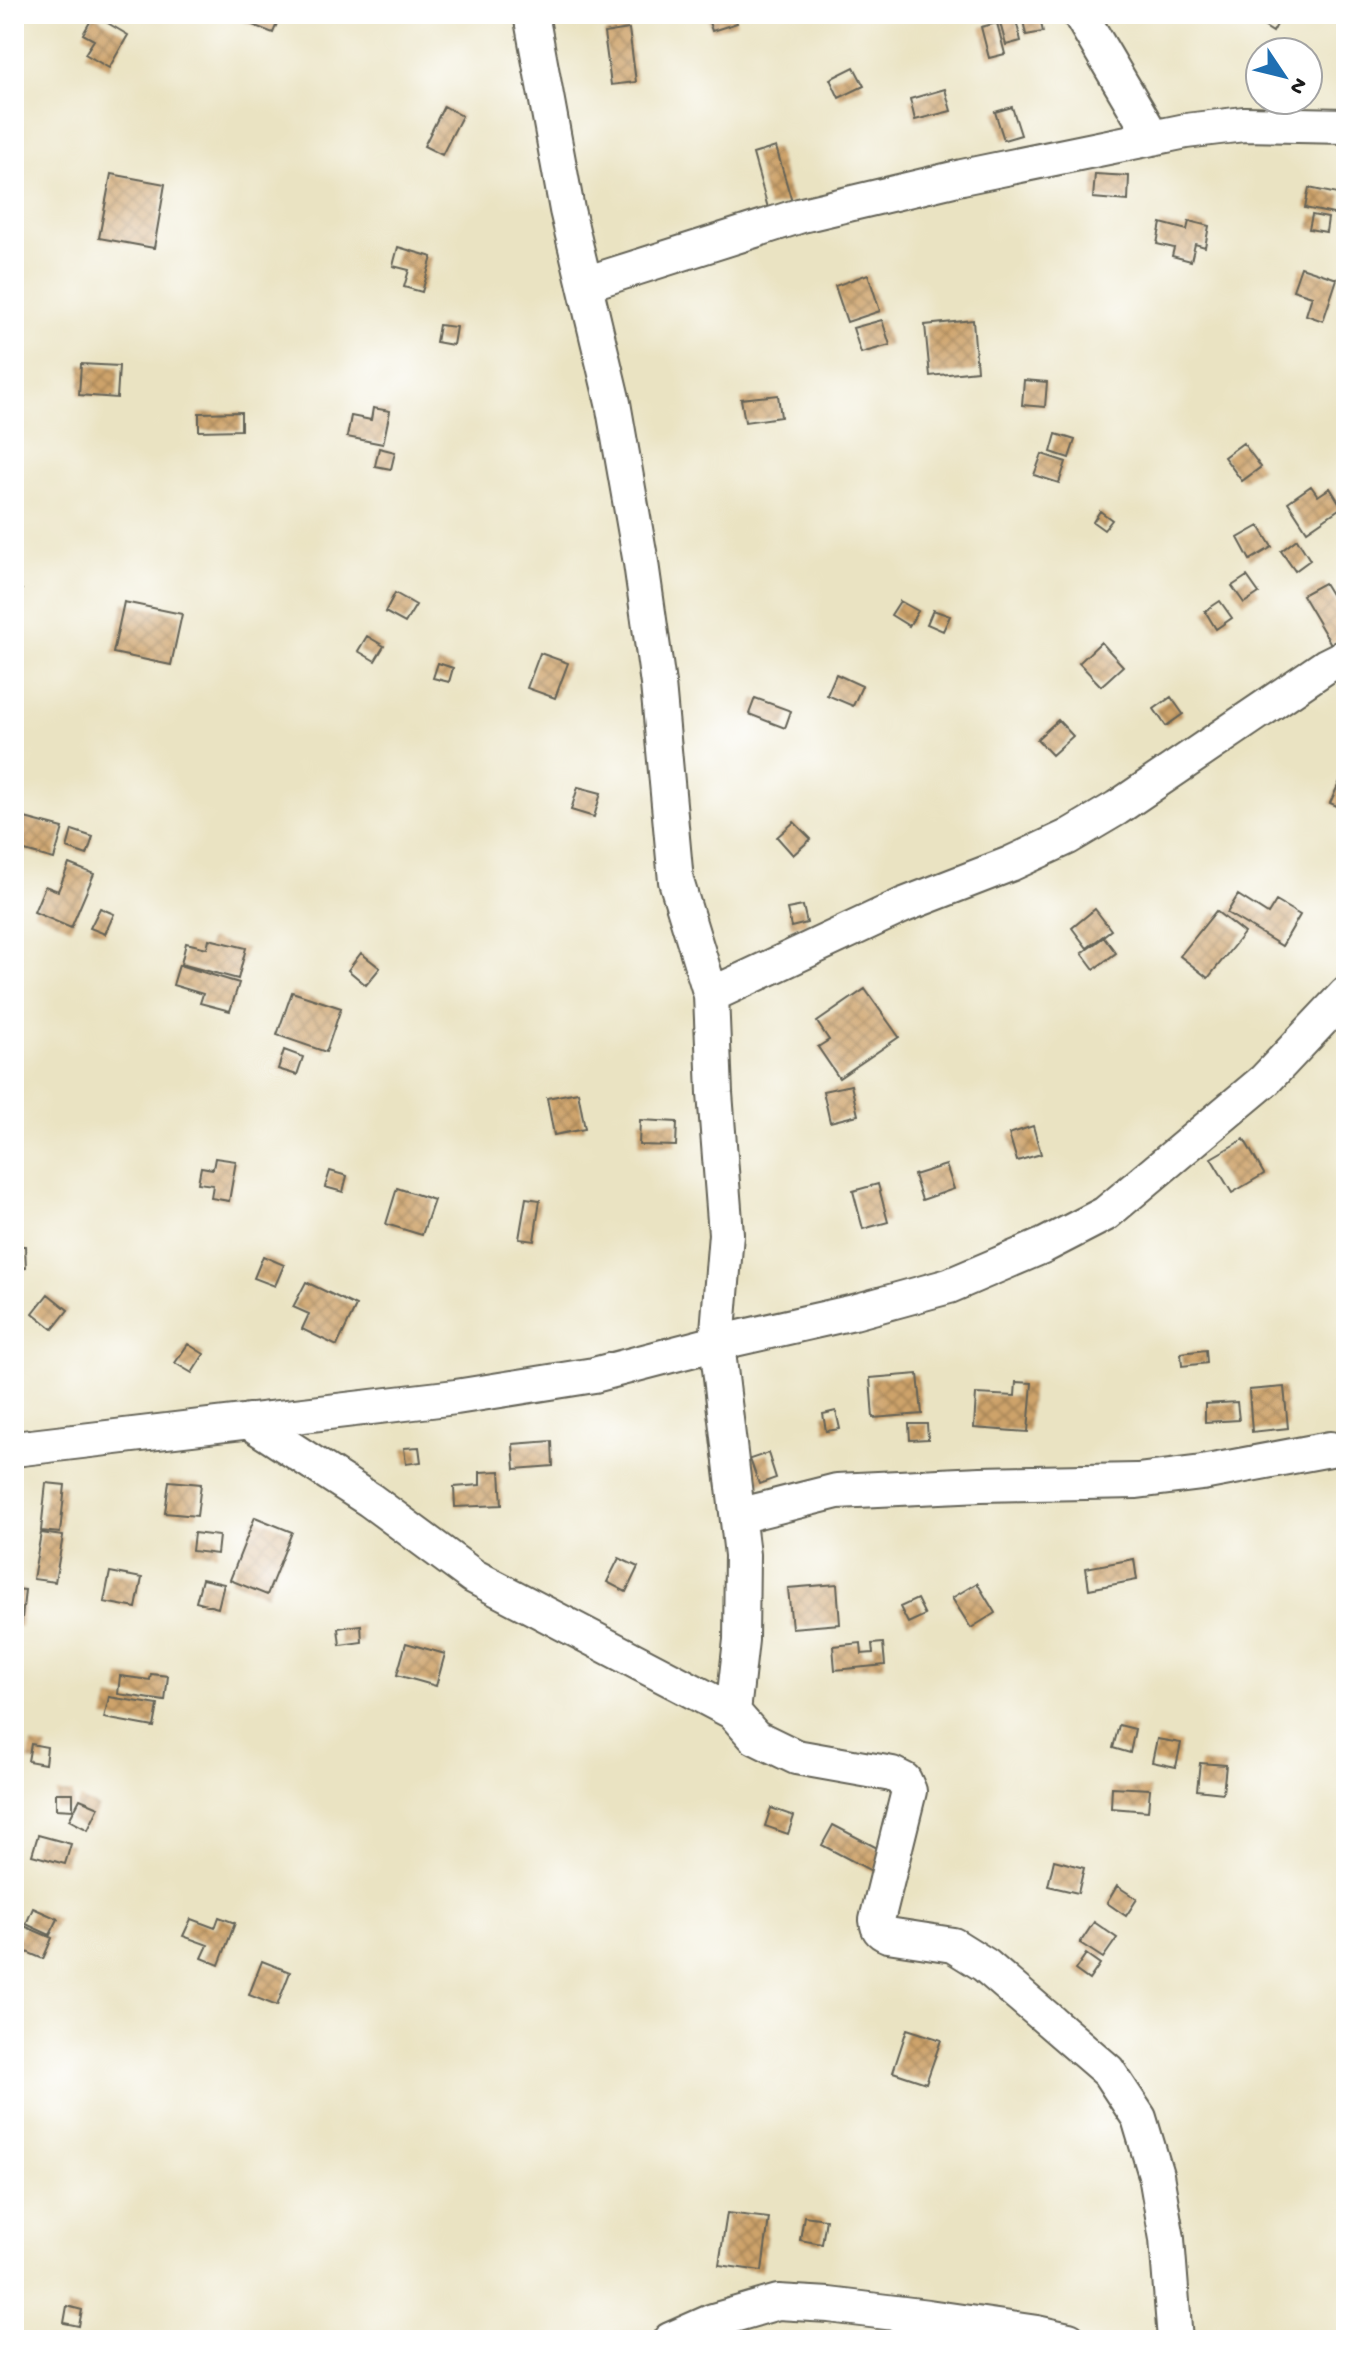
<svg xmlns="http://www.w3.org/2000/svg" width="1360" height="2354" font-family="'Gochi Hand',sans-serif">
<defs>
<pattern id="building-cross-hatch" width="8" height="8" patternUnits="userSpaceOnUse" patternTransform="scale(2)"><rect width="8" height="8" fill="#cea36b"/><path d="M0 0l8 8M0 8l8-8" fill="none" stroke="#a68457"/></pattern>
</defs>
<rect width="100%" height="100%" fill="#fff"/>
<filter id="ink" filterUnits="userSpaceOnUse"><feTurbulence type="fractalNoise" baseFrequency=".0125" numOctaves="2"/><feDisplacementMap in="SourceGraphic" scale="16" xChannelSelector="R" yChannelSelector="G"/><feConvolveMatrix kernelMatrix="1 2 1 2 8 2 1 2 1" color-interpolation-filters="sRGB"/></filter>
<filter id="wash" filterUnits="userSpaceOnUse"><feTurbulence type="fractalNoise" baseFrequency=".006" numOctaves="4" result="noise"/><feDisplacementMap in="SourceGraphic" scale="32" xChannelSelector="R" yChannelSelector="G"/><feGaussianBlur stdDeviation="1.8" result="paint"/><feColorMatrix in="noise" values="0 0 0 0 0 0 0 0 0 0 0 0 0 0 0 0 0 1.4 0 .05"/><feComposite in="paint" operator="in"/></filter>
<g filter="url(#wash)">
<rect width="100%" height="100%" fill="#eae3c2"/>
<g id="blocks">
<path fill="url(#building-cross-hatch)" d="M225,14H281L273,33Z
M712,14H734L737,23L712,31L707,16Z
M1039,14L1043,32L1026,35L1022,15Z
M1269,14L1280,19L1273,32L1262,25Z
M94,15L128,35L109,68L85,54L94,40L83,34Z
M1015,16L1021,41L1006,45L999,19Z
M997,23L1005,54L989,58L981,27Z
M629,29L636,82L611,85L604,33Z
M854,67L864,86L839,98L830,79Z
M945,89L951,111L915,120L910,99Z
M444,106L462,116L442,155L424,146Z
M1012,107L1021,135L1004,140L995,112Z
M776,147L792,202L768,208L753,154Z
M111,174L165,184L154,248L99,238Z
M1095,174L1129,176L1128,201L1093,198Z
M1309,188L1342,195L1338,215L1305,208Z
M1312,215L1328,218L1326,232L1309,229Z
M1189,221L1209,226L1205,247L1195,244L1191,261L1172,256L1174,248L1157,244L1161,223L1187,230Z
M398,247L432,257L422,292L404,287L409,270L393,266Z
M1301,267L1337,279L1323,321L1306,315L1312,296L1293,290Z
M868,274L880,311L847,322L835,286Z
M882,320L890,345L861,353L853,328Z
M973,320L977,371L930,376L925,325Z
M439,325L456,327L453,345L436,342Z
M81,364L119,366L117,398L79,395Z
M1024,380L1047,382L1045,407L1022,405Z
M778,395L781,417L745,422L741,399Z
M373,408L390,411L383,444L347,437L351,416L371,420Z
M241,412V430L199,431V413Z
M1056,434L1075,440L1069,458L1051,452Z
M1243,443L1261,467L1242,481L1224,457Z
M379,448L395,452L391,469L375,466Z
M1042,454L1066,462L1059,483L1034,475Z
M1311,486L1318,496L1330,488L1342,507L1307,531L1288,502Z
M1100,511L1112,520L1104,530L1093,522Z
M1259,526L1272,547L1250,560L1238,538Z
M1297,539L1310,560L1295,571L1281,551Z
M1247,576L1259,593L1244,603L1232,586Z
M1324,583L1340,609L1346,606V635L1331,644L1302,595Z
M14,588L22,590L15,619H14Z
M395,593L416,605L405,623L385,612Z
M900,601L918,611L909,626L891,615Z
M1220,601L1232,618L1216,629L1205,611Z
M124,602L182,614L171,665L113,653Z
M933,610L950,616L943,631L927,624Z
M367,636L384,646L375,661L358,651Z
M1101,642L1123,666L1101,686L1079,663Z
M540,653L568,663L555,698L527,688Z
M438,663L453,668L449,682L433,678Z
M836,674L862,686L853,706L827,695Z
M1171,697L1183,714L1166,726L1154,709Z
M755,698L791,711L785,728L749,714Z
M1058,720L1073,736L1052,755L1037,739Z
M1346,768V810L1330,803Z
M578,787L601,793L594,817L571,810Z
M21,817L63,828L54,859L14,848Z
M794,822L811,839L793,855L777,837Z
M72,830L93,837L87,855L67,848Z
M69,864L94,874L71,928L34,912L45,886L58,891Z
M1238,895L1268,914L1276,901L1300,915L1282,946L1227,913Z
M803,906L807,923L791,927L787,909Z
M100,908L114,914L105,934L90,928Z
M1095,909L1111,930L1087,948L1072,928Z
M1216,911L1244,933L1208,978L1180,956Z
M1104,937L1116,953L1094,969L1082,953Z
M209,939L246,948L238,979L181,964L186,943L207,948Z
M361,953L380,968L366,985L348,970Z
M179,965L239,983L230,1011L200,1003L203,994L173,985Z
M865,989L899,1037L839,1078L818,1047L829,1040L817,1022Z
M292,992L341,1008L326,1052L277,1035Z
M284,1050L303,1057L297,1075L278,1069Z
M851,1085L858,1115L830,1122L823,1091Z
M578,1092L585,1129L554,1135L547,1098Z
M640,1120L677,1122L676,1146L639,1145Z
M1033,1126L1041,1154L1017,1161L1009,1134Z
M1244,1139L1264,1174L1232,1193L1211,1158Z
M215,1158L236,1161L229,1201L211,1198L213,1185L198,1183L201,1167L213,1169Z
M946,1165L954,1189L922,1200L914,1175Z
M330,1171L347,1176L343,1192L325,1187Z
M878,1184L888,1222L863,1229L853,1191Z
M397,1188L434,1200L422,1235L386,1224Z
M526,1198L540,1200L534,1241L519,1239Z
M14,1246H25L26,1268L14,1269Z
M263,1256L284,1265L275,1286L254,1278Z
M306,1282L356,1306L337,1346L302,1329L309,1314L293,1307Z
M48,1294L68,1310L53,1329L33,1313Z
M188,1344L204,1354L192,1373L175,1363Z
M1206,1350L1207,1363L1182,1366L1181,1353Z
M918,1374L922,1414L873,1418L870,1378Z
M1016,1382L1032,1383L1028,1432L974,1428L976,1394L1015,1396Z
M1284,1387L1288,1428L1252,1432L1249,1390Z
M1237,1402L1239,1420L1205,1422V1404Z
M836,1411L840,1429L826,1431L823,1414Z
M909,1424H927L928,1439L910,1440Z
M552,1441L553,1466L515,1469L513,1444Z
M419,1447L421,1462L406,1464L404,1448Z
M768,1453L776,1478L759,1484L750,1459Z
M500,1471L502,1505L455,1507L454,1487L480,1485V1472Z
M169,1481L201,1484L197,1516L165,1513Z
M46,1483L65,1485L60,1533L41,1531Z
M255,1517L292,1532L267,1595L230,1580Z
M41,1533L63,1536L55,1582L33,1579Z
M194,1533L219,1536L217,1554L192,1551Z
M619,1558L638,1567L626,1592L607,1582Z
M1134,1559L1137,1580L1089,1589L1086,1568Z
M110,1572L142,1578L136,1608L104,1602Z
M202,1579L224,1584L218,1608L196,1602Z
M977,1583L995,1613L971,1628L952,1598Z
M837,1584L840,1624L792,1628L788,1588Z
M14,1589L25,1590L21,1627L14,1626Z
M917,1599L925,1615L908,1623L900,1607Z
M361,1625L362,1642L340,1645L338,1628Z
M406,1643L445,1654L436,1686L397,1675Z
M861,1643L862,1654L873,1653L872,1644L883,1643L885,1665L835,1670L833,1646Z
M151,1674L168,1676L165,1701L118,1694L120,1676L150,1680Z
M109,1697L158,1705L154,1727L104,1718Z
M1119,1725L1135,1729L1130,1753L1113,1748Z
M1157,1739L1181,1743L1176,1767L1152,1762Z
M31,1744L47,1747L45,1764L28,1761Z
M1200,1763L1226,1765L1223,1793L1197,1790Z
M1112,1787L1150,1789L1148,1811L1111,1808Z
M56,1793H73V1810L56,1809Z
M80,1799L99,1807L88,1830L69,1820Z
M771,1808L794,1816L788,1834L765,1826Z
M833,1825L885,1852L875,1873L822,1845Z
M38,1835L71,1844L65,1864L32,1855Z
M1054,1860L1084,1868L1078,1893L1048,1886Z
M1117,1886L1137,1899L1126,1916L1107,1903Z
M33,1908L58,1919L50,1935L26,1924Z
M219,1917L235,1923L219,1965L202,1958L208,1945L183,1936L191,1919L215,1928Z
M1094,1922L1117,1938L1103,1958L1080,1943Z
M24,1926L52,1938L43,1959L15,1947Z
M1086,1954L1100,1964L1089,1980L1075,1970Z
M262,1961L290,1972L277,2006L249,1995Z
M907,2029L941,2040L926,2083L893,2072Z
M727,2213L769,2218L762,2271L719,2265Z
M804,2216L826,2219L822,2244L800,2240Z
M67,2306L82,2310L79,2326L64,2323Z"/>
</g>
</g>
<g filter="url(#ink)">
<use href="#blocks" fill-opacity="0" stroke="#646256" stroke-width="2"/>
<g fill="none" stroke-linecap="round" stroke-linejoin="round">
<defs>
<path id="minor" d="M531,14L567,210L613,403L641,563L658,684L676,881L711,995L715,1093L726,1234L717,1343L742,1555L741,1640L733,1712
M1080,14L1153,138
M585,284L802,215L962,177L1186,131L1244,124L1346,126
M711,995L904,905L1010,864L1068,837L1117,808L1326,666L1346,656
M248,1421L370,1500L473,1576L733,1712L755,1737L796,1757L892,1774L904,1780L909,1791L877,1920C878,1929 880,1932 888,1935L953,1945L985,1965L1108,2071L1139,2118L1156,2175L1167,2239L1175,2340
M14,1449L456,1397L594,1375L717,1343L854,1312L949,1286L1045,1245L1105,1214L1265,1080L1346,994
M738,1516L837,1491L981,1484L1137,1481L1202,1473L1330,1449
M670,2340L713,2321L778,2302L829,2305L928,2317L1037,2333L1069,2340"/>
</defs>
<use href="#minor" stroke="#646256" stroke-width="38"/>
<use href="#minor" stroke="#fff" stroke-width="34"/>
</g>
</g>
<rect width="1360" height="2354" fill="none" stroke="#fff" stroke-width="48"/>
<g transform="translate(1284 76) rotate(125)"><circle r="38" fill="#ffffff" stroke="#a4a4a4" stroke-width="2"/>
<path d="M0-6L14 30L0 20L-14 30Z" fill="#1f6fb2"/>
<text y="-12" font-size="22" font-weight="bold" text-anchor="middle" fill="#1c1c1c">N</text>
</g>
</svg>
